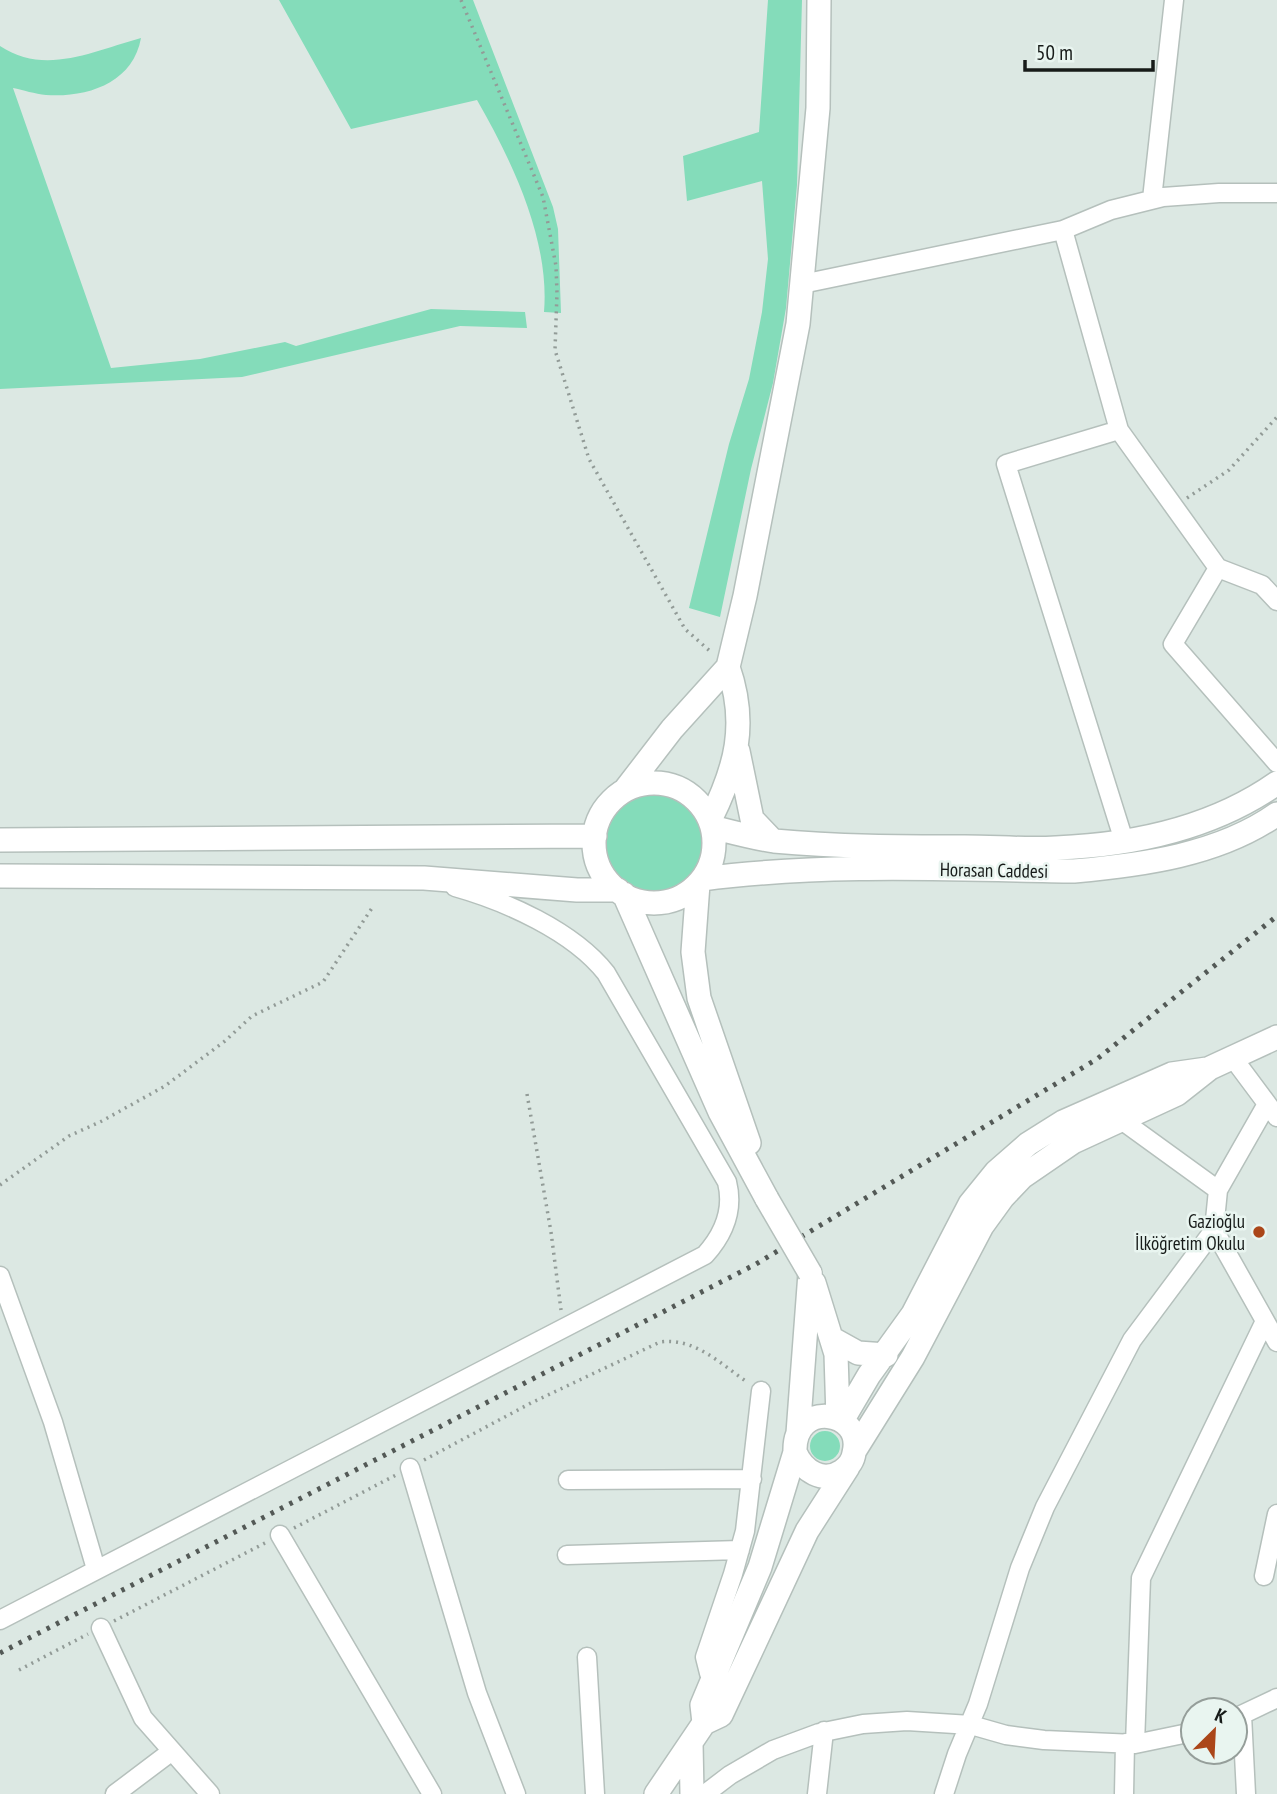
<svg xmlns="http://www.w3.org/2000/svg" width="1277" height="1794" font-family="'PT Sans Narrow',sans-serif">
<rect width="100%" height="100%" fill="#dce8e3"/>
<path fill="#84dcba" d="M279,0H473L553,207L558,229L561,313L544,312C550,240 512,161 477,100L351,129Z
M768,0H802L797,185L786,308L773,383L751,469L720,617L689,608L729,444L749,379L762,312L768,259L762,181L687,201L683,156L759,132Z
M141,38C133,83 87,98 46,95C35,94 23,90 13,88L111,368L200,359L285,342L296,346L431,309L525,312L527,328L460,326L242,377L0,389V46C45,76 93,51 141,38Z
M606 843a48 48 0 1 1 96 0a48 48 0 1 1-96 0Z
M810 1446a15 15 0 1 1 30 0a15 15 0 1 1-30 0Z"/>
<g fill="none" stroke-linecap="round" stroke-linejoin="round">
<defs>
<path id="minor" d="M1152,199L1174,0
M1063,230L1119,430L1218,568L1262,585L1277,601
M802,284L1063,230L1111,210L1163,197L1219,193H1277
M1119,430L1006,464L1124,841
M1218,568L1173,644L1277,763
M1233,1058L1277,1117
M1120,1119L1218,1190
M1214,1230L1277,1342
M0,1276L53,1422L96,1569
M410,1468L477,1693L516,1794
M568,1480L752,1479
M280,1535L432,1794
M567,1555L740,1550
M1264,1576L1277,1514
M0,1620L705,1255C724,1234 734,1210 727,1182L606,973C573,931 505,901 455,887
M101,1628L143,1718L210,1794
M587,1657L595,1794
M713,1679L709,1673L705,1657L733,1574L745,1531L761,1391
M1242,1715L1246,1794
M1235,1718L1277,1698
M1135,1744L1141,1578L1265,1321
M115,1794L172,1751
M705,1794L730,1775L773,1750L819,1733L863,1724L907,1721L971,1725L1006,1735L1044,1740L1135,1744L1193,1732
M817,1794L824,1731
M944,1794L957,1754L978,1704L1020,1568L1045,1507L1132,1340L1214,1230L1218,1190L1267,1104
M1124,1794L1125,1743"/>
<path id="tertiary" d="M738,751L752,819L772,840
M594 843a60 60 0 1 1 120 0a60 60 0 1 1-120 0Z
M625,790L672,729L728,667L745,596L798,324L818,108L819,0
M710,820C736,768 748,724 728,667
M712,827C732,832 754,838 774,841C838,847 902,847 965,847C996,847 1026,850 1056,848C1133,845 1213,828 1277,783
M0,840L595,836
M0,876L424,878L577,890H618
M702,879C825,863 950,869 1074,871C1142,865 1219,855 1277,814
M698,884L693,952L699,998L749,1143
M624,894L720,1112L767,1199
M814,1283L836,1354L838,1418
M831,1338L858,1353L886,1355
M842,1421L869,1375L913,1314L970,1204L996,1172L1028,1144L1063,1122L1172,1074L1207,1069
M798,1433L810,1273
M855,1450L913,1357L982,1226L1003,1197L1022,1177L1073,1142L1177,1094L1210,1068L1277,1037
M704,1723L702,1705L760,1567L795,1452C793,1399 865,1410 854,1453C853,1461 848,1467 842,1471C823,1484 803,1471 795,1452
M691,1743L692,1794
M656,1794L704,1723L721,1715L807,1531L848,1467"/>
</defs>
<use href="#minor" stroke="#b5c0bc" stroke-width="21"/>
<use href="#tertiary" stroke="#b5c0bc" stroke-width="26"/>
<path stroke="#929b97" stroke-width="3.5" stroke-dasharray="2 5" stroke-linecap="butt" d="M461,0L543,197L556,266L557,293L555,350L589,459L685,629L711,652
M1187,498L1229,470L1277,417
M527,1094L551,1232L561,1310
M0,1185L69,1136L102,1121L165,1086L225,1041L252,1016L323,982L374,905
M424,1460L531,1403L660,1342C694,1337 721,1364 747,1382
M294,1528L396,1475
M114,1621L265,1543
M19,1670L88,1634"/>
<use href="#minor" stroke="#fff" stroke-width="18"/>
<use href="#tertiary" stroke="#fff" stroke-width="23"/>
<path stroke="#535956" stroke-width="5" stroke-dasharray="3.5 7" stroke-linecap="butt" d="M0,1653L756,1264L1097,1059L1277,916"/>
<defs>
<path id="tertiary-bridge" d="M767,1199L810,1273"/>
</defs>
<use href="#tertiary-bridge" stroke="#b5c0bc" stroke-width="26" stroke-linecap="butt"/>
<use href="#tertiary-bridge" stroke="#fff" stroke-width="23"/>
</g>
<circle fill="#ab4619" stroke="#e9f5f0" stroke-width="2.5" cx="1259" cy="1232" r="7"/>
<g text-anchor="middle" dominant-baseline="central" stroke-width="5" stroke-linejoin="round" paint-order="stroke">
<g font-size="19" fill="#171b19" stroke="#e9f5f0">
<text transform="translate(994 870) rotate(1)">Horasan Caddesi</text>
</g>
<g font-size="19" fill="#171b19" stroke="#e9f5f0" text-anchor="end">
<text x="1245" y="1221">Gazioğlu<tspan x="1245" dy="22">İlköğretim Okulu</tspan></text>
</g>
</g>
<g transform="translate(1214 1731) rotate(24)"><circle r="33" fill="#e9f5f0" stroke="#959e9a" stroke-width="2"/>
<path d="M0-5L12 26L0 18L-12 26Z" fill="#ab4619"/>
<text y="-10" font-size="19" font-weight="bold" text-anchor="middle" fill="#171b19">K</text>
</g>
<path d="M1025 60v10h128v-10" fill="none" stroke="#171b19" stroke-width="3.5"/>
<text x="1036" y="60" font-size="21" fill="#171b19" stroke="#e9f5f0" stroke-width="5" paint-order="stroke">50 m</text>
</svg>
